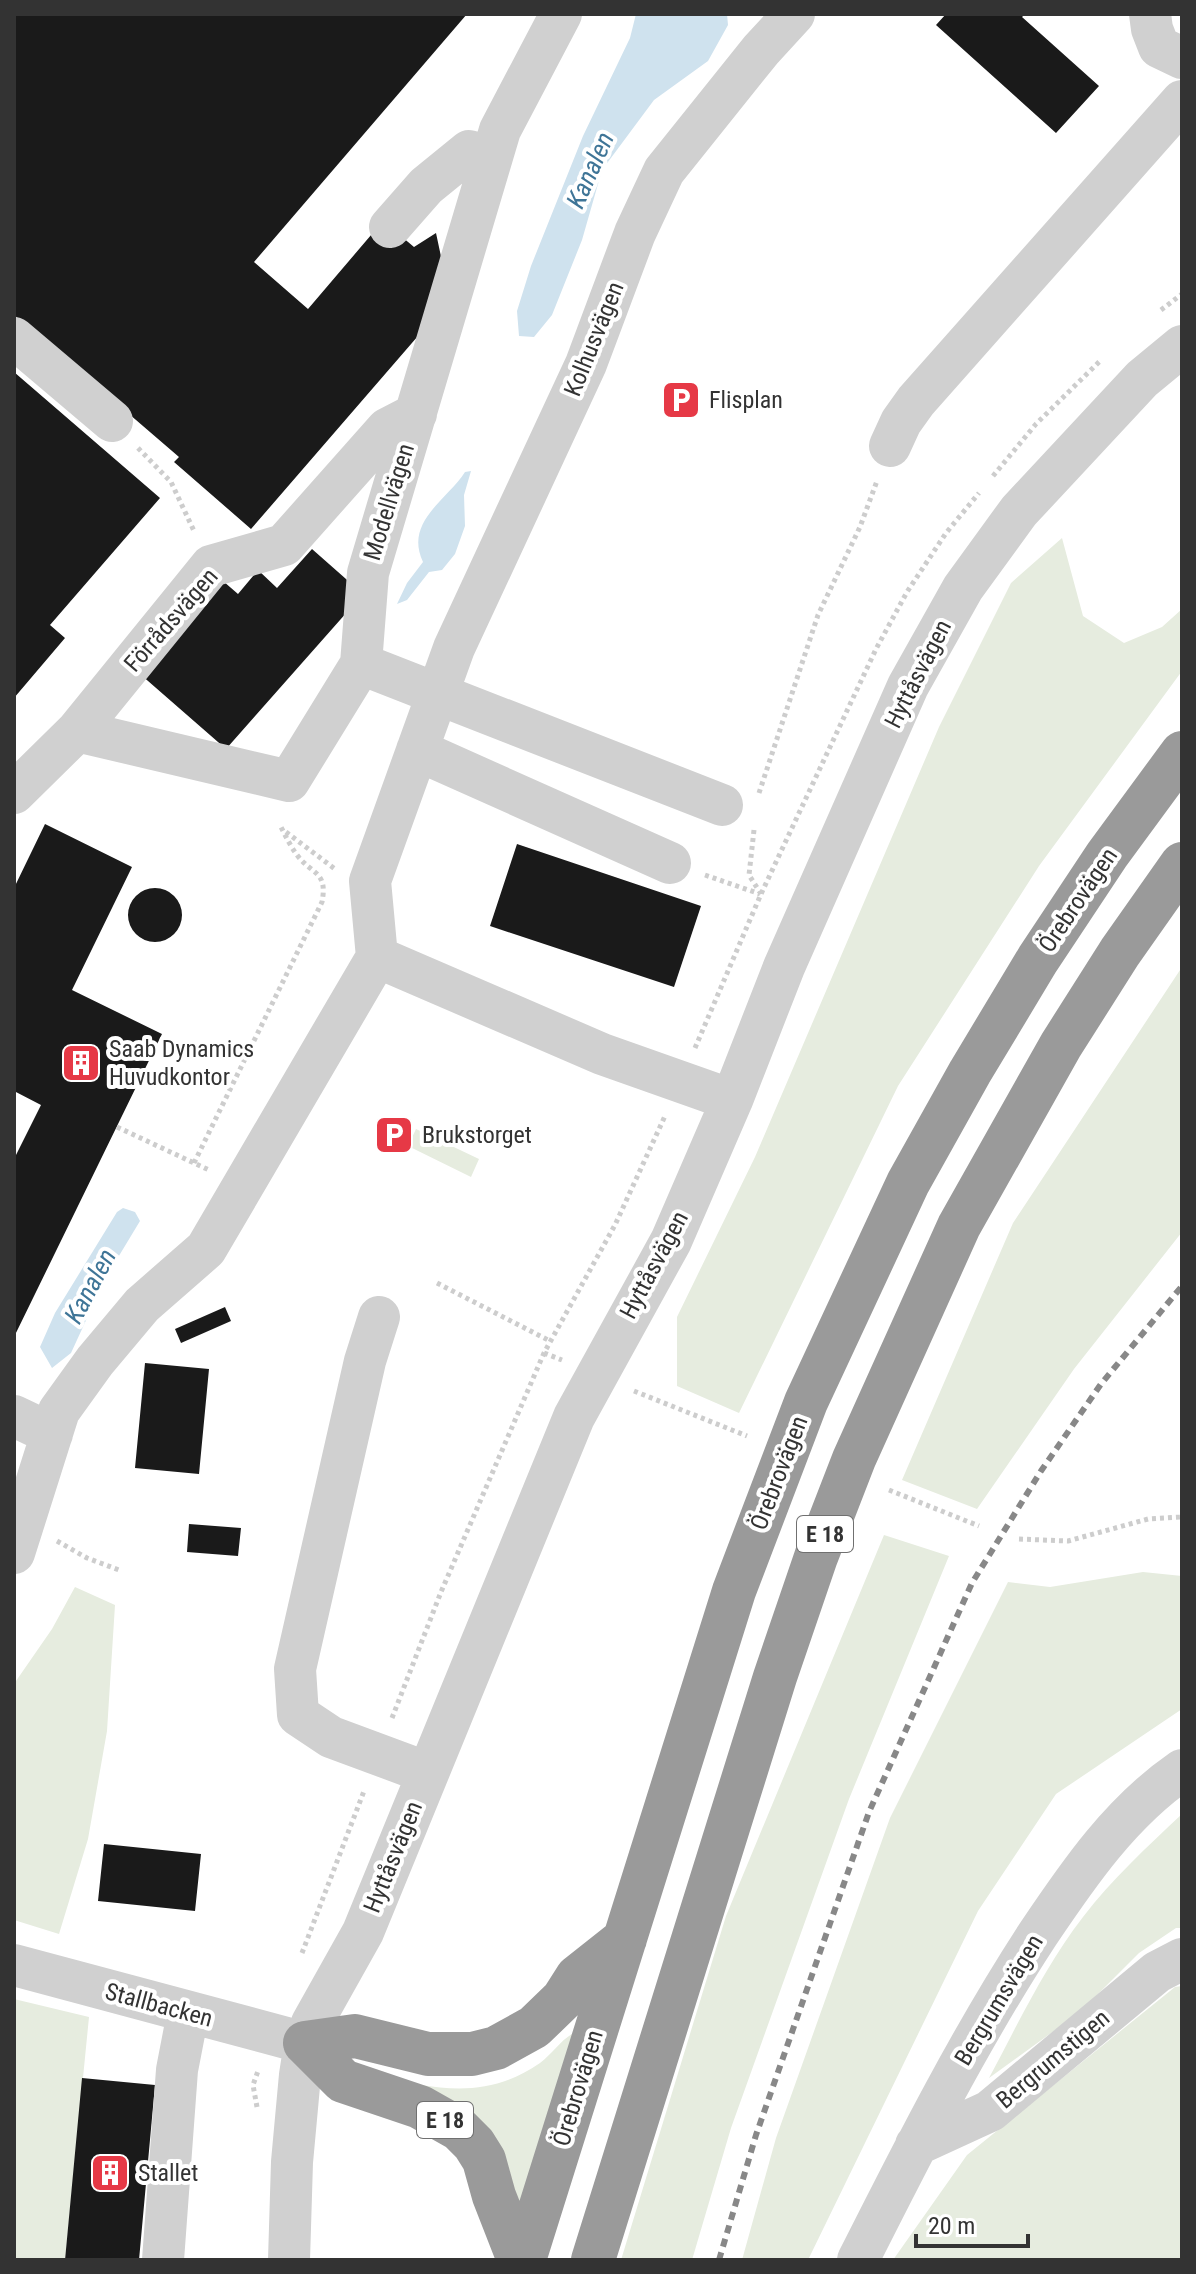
<svg xmlns="http://www.w3.org/2000/svg" width="1196" height="2274" font-family="'Roboto Condensed',sans-serif">
<rect width="100%" height="100%" fill="#fff"/>
<path fill="#e6ecdf" d="M1062,538L1083,616L1124,643L1162,627L1182,609V671L1039,866L898,1086L739,1413L677,1386V1317L755,1157L939,727L1011,583Z
M1182,967V1232L1074,1369L977,1509L902,1480L1013,1223Z
M416,1129L479,1159L471,1177L408,1146Z
M884,1535L949,1556L849,1799L731,2128L692,2260H621L726,1916Z
M1143,1572L1182,1576V1709L1056,1794L978,1911L808,2260H742L776,2138L890,1818L1008,1582L1050,1587Z
M75,1587L115,1605L107,1731L88,1839L59,1934L14,1920V1700L16,1681L52,1629Z
M1182,1814V1928H1176L1139,1953L1080,2012L989,2078C1018,2024 1045,1966 1083,1917C1112,1879 1147,1847 1182,1814Z
M1182,1986V2260H893L967,2155L1175,1987Z
M14,1999L89,2017L65,2260H14Z
M572,2034L574,2036L520,2213L509,2169L379,2077C438,2089 487,2100 540,2063C551,2055 560,2041 572,2034Z"/>
<path fill="#cfe2ee" d="M636,14H727L728,25L708,61L654,100L602,170L582,240L552,315L534,337L519,336L517,311L531,266L583,136L630,38Z
M471,471L464,495L465,526L455,554L442,570L429,572L407,600L397,604L407,583L423,562C404,522 447,500 465,472Z
M123,1208L135,1212L140,1221L105,1279L71,1353L52,1368L40,1347L55,1313L117,1212Z"/>
<path fill="#1a1a1a" d="M14,14H467L254,262L308,309L383,221L414,247L436,233L450,299L251,529L174,462L179,457L14,315Z
M946,14H1025L1022,17L1099,86L1056,133L936,25Z
M14,372L160,498L50,625L65,638L14,698Z
M312,549L363,594L226,749L140,674L223,581L238,594L258,570L277,588Z
M45,824L132,867L72,990L162,1034L14,1337V1159L41,1105L14,1091V888Z
M517,844L701,906L674,987L490,926Z
M128 915a27 27 0 1 1 54 0a27 27 0 1 1-54 0Z
M225,1307L231,1321L181,1343L175,1329Z
M145,1363L209,1369L199,1474L135,1468Z
M189,1524L241,1528L238,1556L187,1552Z
M104,1844L201,1854L195,1911L98,1901Z
M82,2078L155,2085L139,2260H65Z"/>
<g fill="none" stroke-linecap="round" stroke-linejoin="round">
<path stroke="#cdcdcd" stroke-width="5" stroke-dasharray="4 4" stroke-linecap="butt" d="M1161,310L1182,294
M138,448L171,482L194,531
M993,476L1036,424L1101,360
M759,793L818,615L860,527L877,481
M754,830L749,875L761,894
M286,832L335,869
M705,875L760,894
M695,1048L761,894L876,649L907,592L946,533L979,493
M117,1127L209,1170
M194,1163L322,902C328,871 312,875 297,855C291,847 286,837 281,827
M437,1283L550,1341
M544,1353L562,1360
M634,1391L747,1436
M889,1490L979,1526
M1019,1539L1068,1541L1148,1519L1182,1517
M57,1541L87,1558L119,1570
M392,1718L441,1592L544,1353L615,1225L665,1116
M302,1953L364,1791
M257,2107L253,2085L258,2071"/>
<path stroke="#d0d0d0" stroke-width="42" d="M1150,14L1152,29L1159,47L1182,58
M390,227L426,186L469,151L492,157
M14,338L112,421
M890,446L901,422L916,401L1182,101
M361,664L722,805
M77,731L289,781L361,664L368,573L500,130L561,14
M417,750L670,863
M14,793L77,731L211,566L284,545L387,429L416,414
M377,957L370,881L454,648L586,364L635,233L664,171L761,50L794,14
M379,1317L365,1361L295,1669L298,1715L331,1737L428,1773
M14,1416L52,1434
M14,1553L59,1411L95,1361L142,1305L206,1249L377,957L602,1054L732,1100
M14,1965L305,2043
M916,2145L990,2111L1157,1972L1182,1959
M163,2260L177,2070L188,2013
M289,2260L292,2162L300,2075L305,2043L312,2023L363,1932L574,1417L671,1241L732,1100L784,967L908,686L963,588L1019,511L1142,379L1182,346
M858,2260C914,2149 970,2038 1038,1934C1079,1873 1121,1812 1182,1770"/>
<path stroke="#9a9a9a" stroke-width="44" d="M305,2043L355,2036L428,2054H472L496,2048L534,2027L563,1999L577,1977L625,1939
M305,2043L343,2081L420,2107L459,2129L474,2144L484,2160L494,2196L519,2260
M524,2260L734,1591L806,1402L908,1183L970,1072L1038,959L1107,855L1182,753
M593,2260L775,1677L816,1557L854,1459L959,1226L1061,1045L1120,952L1182,864"/>
<path stroke="#888" stroke-width="6" stroke-dasharray="8 6" stroke-linecap="butt" d="M719,2260L756,2135L869,1812L972,1583L1041,1471L1101,1384L1182,1286"/>
</g>
<defs>
<symbol id="parking-square" viewBox="-11 -11 22 22"><rect x="-9" y="-9" width="18" height="18" rx="4" fill="#e63946" stroke="#fff"/><path d="M-3.5-5.5H1a3.5 3.5 0 0 1 0 7H-1V5.5H-3.5ZM-1-3.4V-.6H.8a1.4 1.4 0 0 0 0-2.8Z" fill="#fff"/></symbol>
<symbol id="building-square" viewBox="-11 -11 22 22"><rect x="-9" y="-9" width="18" height="18" rx="4" fill="#e63946" stroke="#fff"/><path d="M-4-6H4V6H1V3H-1V6H-4ZM-2.5-4.3h1.7v1.8h-1.7ZM.8-4.3h1.7v1.8H.8ZM-2.5-1h1.7V.8h-1.7ZM.8-1h1.7V.8H.8Z" fill="#fff"/></symbol>
</defs>
<g fill-rule="evenodd">
<use href="#parking-square" x="659" y="378" width="44" height="44"/>
<use href="#building-square" x="59" y="1041" width="44" height="44"/>
<use href="#parking-square" x="372" y="1113" width="44" height="44"/>
<use href="#building-square" x="88" y="2151" width="44" height="44"/>
</g>
<g text-anchor="middle" dominant-baseline="central" stroke-width="8" stroke-linejoin="round" paint-order="stroke">
<g fill="#fff" stroke="#707070" stroke-width="2">
<rect x="797" y="1516" width="56" height="36" rx="6"/>
<rect x="417" y="2102" width="56" height="36" rx="6"/>
</g>
<g font-size="22" font-weight="bold" fill="#333">
<text x="825" y="1534">E 18</text>
<text x="445" y="2120">E 18</text>
</g>
<g font-size="24" fill="#333" stroke="#fff">
<text transform="translate(594 339) rotate(-68)">Kolhusvägen</text>
<text transform="translate(389 502) rotate(-73)">Modellvägen</text>
<text transform="translate(171 620) rotate(-49)">Förrådsvägen</text>
<text transform="translate(918 674) rotate(-63)">Hyttåsvägen</text>
<text transform="translate(1078 900) rotate(-56)">Örebrovägen</text>
<text transform="translate(654 1265) rotate(-62)">Hyttåsvägen</text>
<text transform="translate(779 1473) rotate(-69)">Örebrovägen</text>
<text transform="translate(393 1857) rotate(-68)">Hyttåsvägen</text>
<text transform="translate(999 2000) rotate(-59)">Bergrumsvägen</text>
<text transform="translate(159 2005) rotate(15)">Stallbacken</text>
<text transform="translate(1053 2059) rotate(-40)">Bergrumstigen</text>
<text transform="translate(578 2088) rotate(-73)">Örebrovägen</text>
</g>
<g font-size="24" fill="#333" stroke="#fff" text-anchor="start">
<text x="709" y="400">Flisplan</text>
<text x="109" y="1049">Saab Dynamics<tspan x="109" dy="28">Huvudkontor</tspan></text>
<text x="422" y="1135">Brukstorget</text>
<text x="138" y="2173">Stallet</text>
</g>
<g font-size="26" font-style="italic" fill="#3f7597" stroke="#fff">
<text transform="translate(590 170) rotate(-66)">Kanalen</text>
<text transform="translate(90 1286) rotate(-62)">Kanalen</text>
</g>
</g>
<rect width="1196" height="2274" fill="none" stroke="#333333" stroke-width="32"/>
<path d="M916 2234v12h112v-12" fill="none" stroke="#333333" stroke-width="4"/>
<text x="928" y="2234" font-size="24" fill="#333333" stroke="#ffffff" stroke-width="6" paint-order="stroke">20 m</text>
</svg>
